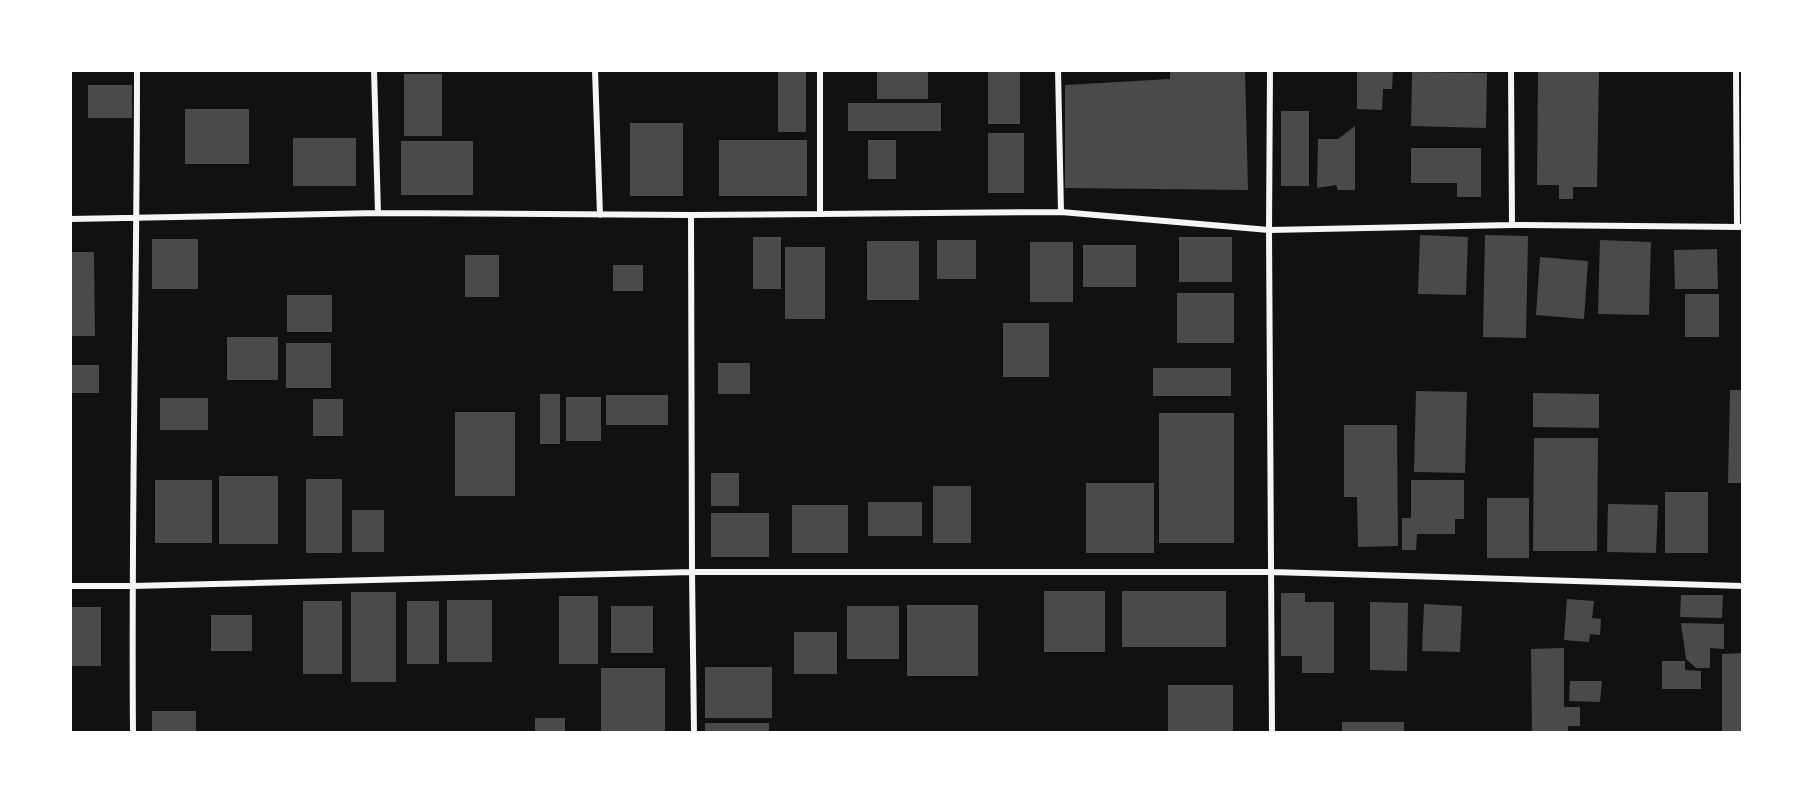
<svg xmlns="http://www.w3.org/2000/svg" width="1813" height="803" font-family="Figtree,sans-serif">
<rect width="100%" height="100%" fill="#111"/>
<path fill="#4a4a4a" d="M778,70H806V132H778Z
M877,70H928V99H877Z
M1170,70H1245L1248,190L1065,188V85L1170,79Z
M1357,70H1393L1392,89H1383L1382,110L1357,109Z
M1538,70H1599L1597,187H1573V199H1559V185H1537Z
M988,71H1020V124H988Z
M1412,72L1487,73L1486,128L1411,126Z
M404,74H442V136H404Z
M88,85H132V118H88Z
M848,103H941V131H848Z
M185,109H249V164H185Z
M1281,111H1309V186H1281Z
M630,123H683V196H630Z
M1355,126V190H1338L1336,185L1317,188L1318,139H1338Z
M988,133H1024V193H988Z
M293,138H356V186H293Z
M719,140H807V196H719Z
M868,140H896V179H868Z
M401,141H473V195H401Z
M1411,148H1481V197H1457V183H1411Z
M1420,235L1468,237L1466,295L1418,294Z
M1485,235L1528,236L1526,338L1483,337Z
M753,237H781V289H753Z
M1179,237H1232V282H1179Z
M152,239H198V289H152Z
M937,240H976V279H937Z
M1600,240L1651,242L1649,315L1598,314Z
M867,241H919V300H867Z
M1030,242H1073V302H1030Z
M1083,245H1136V287H1083Z
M785,247H825V319H785Z
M1717,249L1718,289H1675L1674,250Z
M70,252H94L95,336H70Z
M465,255H499V297H465Z
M1540,257L1588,261L1584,319L1536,315Z
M613,265H643V291H613Z
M1177,293H1234V343H1177Z
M1685,294H1719V337H1685Z
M287,295H332V332H287Z
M1003,323H1049V377H1003Z
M227,337H278V380H227Z
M286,343H331V388H286Z
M718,363H750V394H718Z
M70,365H99V393H70Z
M1153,368H1231V396H1153Z
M1730,390H1742V483H1728Z
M1416,391L1467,392L1465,473L1414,472Z
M1533,393L1599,394V428L1533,427Z
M540,394H560V444H540Z
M606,395H668V425H606Z
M566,397H601V441H566Z
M160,398H208V430H160Z
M313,399H343V436H313Z
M455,412H515V496H455Z
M1159,413H1234V543H1159Z
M1344,425H1397L1398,546L1358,547L1357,497H1344Z
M1534,438H1598L1597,551H1533Z
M711,473H739V506H711Z
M219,476H278V544H219Z
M306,479H342V553H306Z
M155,480H212V543H155Z
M1411,480H1464V519H1455V534H1417L1416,550H1402V518H1411Z
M1086,483H1154V553H1086Z
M933,486H971V543H933Z
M1665,492H1708V553H1665Z
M1487,498H1529V558H1487Z
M868,502H922V536H868Z
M1608,504L1658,505L1656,553L1607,552Z
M792,505H848V553H792Z
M352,510H384V552H352Z
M711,513H769V557H711Z
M1044,591H1105V652H1044Z
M1122,591H1226V647H1122Z
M351,592H396V682H351Z
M1281,593H1305V602H1334V673H1302V656H1281Z
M1681,595H1723L1722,618L1680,617Z
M559,596H598V664H559Z
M1567,599L1594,601L1592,618L1601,619L1600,635L1590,634L1589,642L1564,640Z
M447,600H492V662H447Z
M303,601H342V674H303Z
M407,601H439V664H407Z
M1370,602L1408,603L1407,671L1370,670Z
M1424,604L1462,606L1460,652L1422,651Z
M907,605H978V676H907Z
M611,606H653V653H611Z
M847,606H899V659H847Z
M70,607H101V666H70Z
M211,615H252V651H211Z
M1681,623L1724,624V649L1710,648V668H1696L1686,659Z
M794,632H837V674H794Z
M1564,648V707H1580V726H1568V732H1532L1531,649Z
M1742,653V732H1722V654Z
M1662,661H1685V670L1701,671V689H1662Z
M705,667H772V718H705Z
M601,668H665V732H601Z
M1570,681H1602L1600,702L1569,701Z
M1168,685H1233V732H1168Z
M152,711H196V732H152Z
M535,718H565V732H535Z
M1342,722H1404V732H1342Z
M705,723H769V732H705Z"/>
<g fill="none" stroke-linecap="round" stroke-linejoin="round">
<path stroke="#f5f5f5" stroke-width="6" d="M374,70L378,213
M595,70L600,215
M1058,70L1061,212
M1270,70L1269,230L1272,732
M1511,70L1512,225
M1736,70L1737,227
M820,214V70
M691,215L692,572L694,732
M70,219L378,213L691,215L1061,212L1269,230L1512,225L1742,227
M70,586H132L692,572H1272L1742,586
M133,732C131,512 137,291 137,70"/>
</g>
<rect width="1813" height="803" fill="none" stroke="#ffffff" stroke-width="144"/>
</svg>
